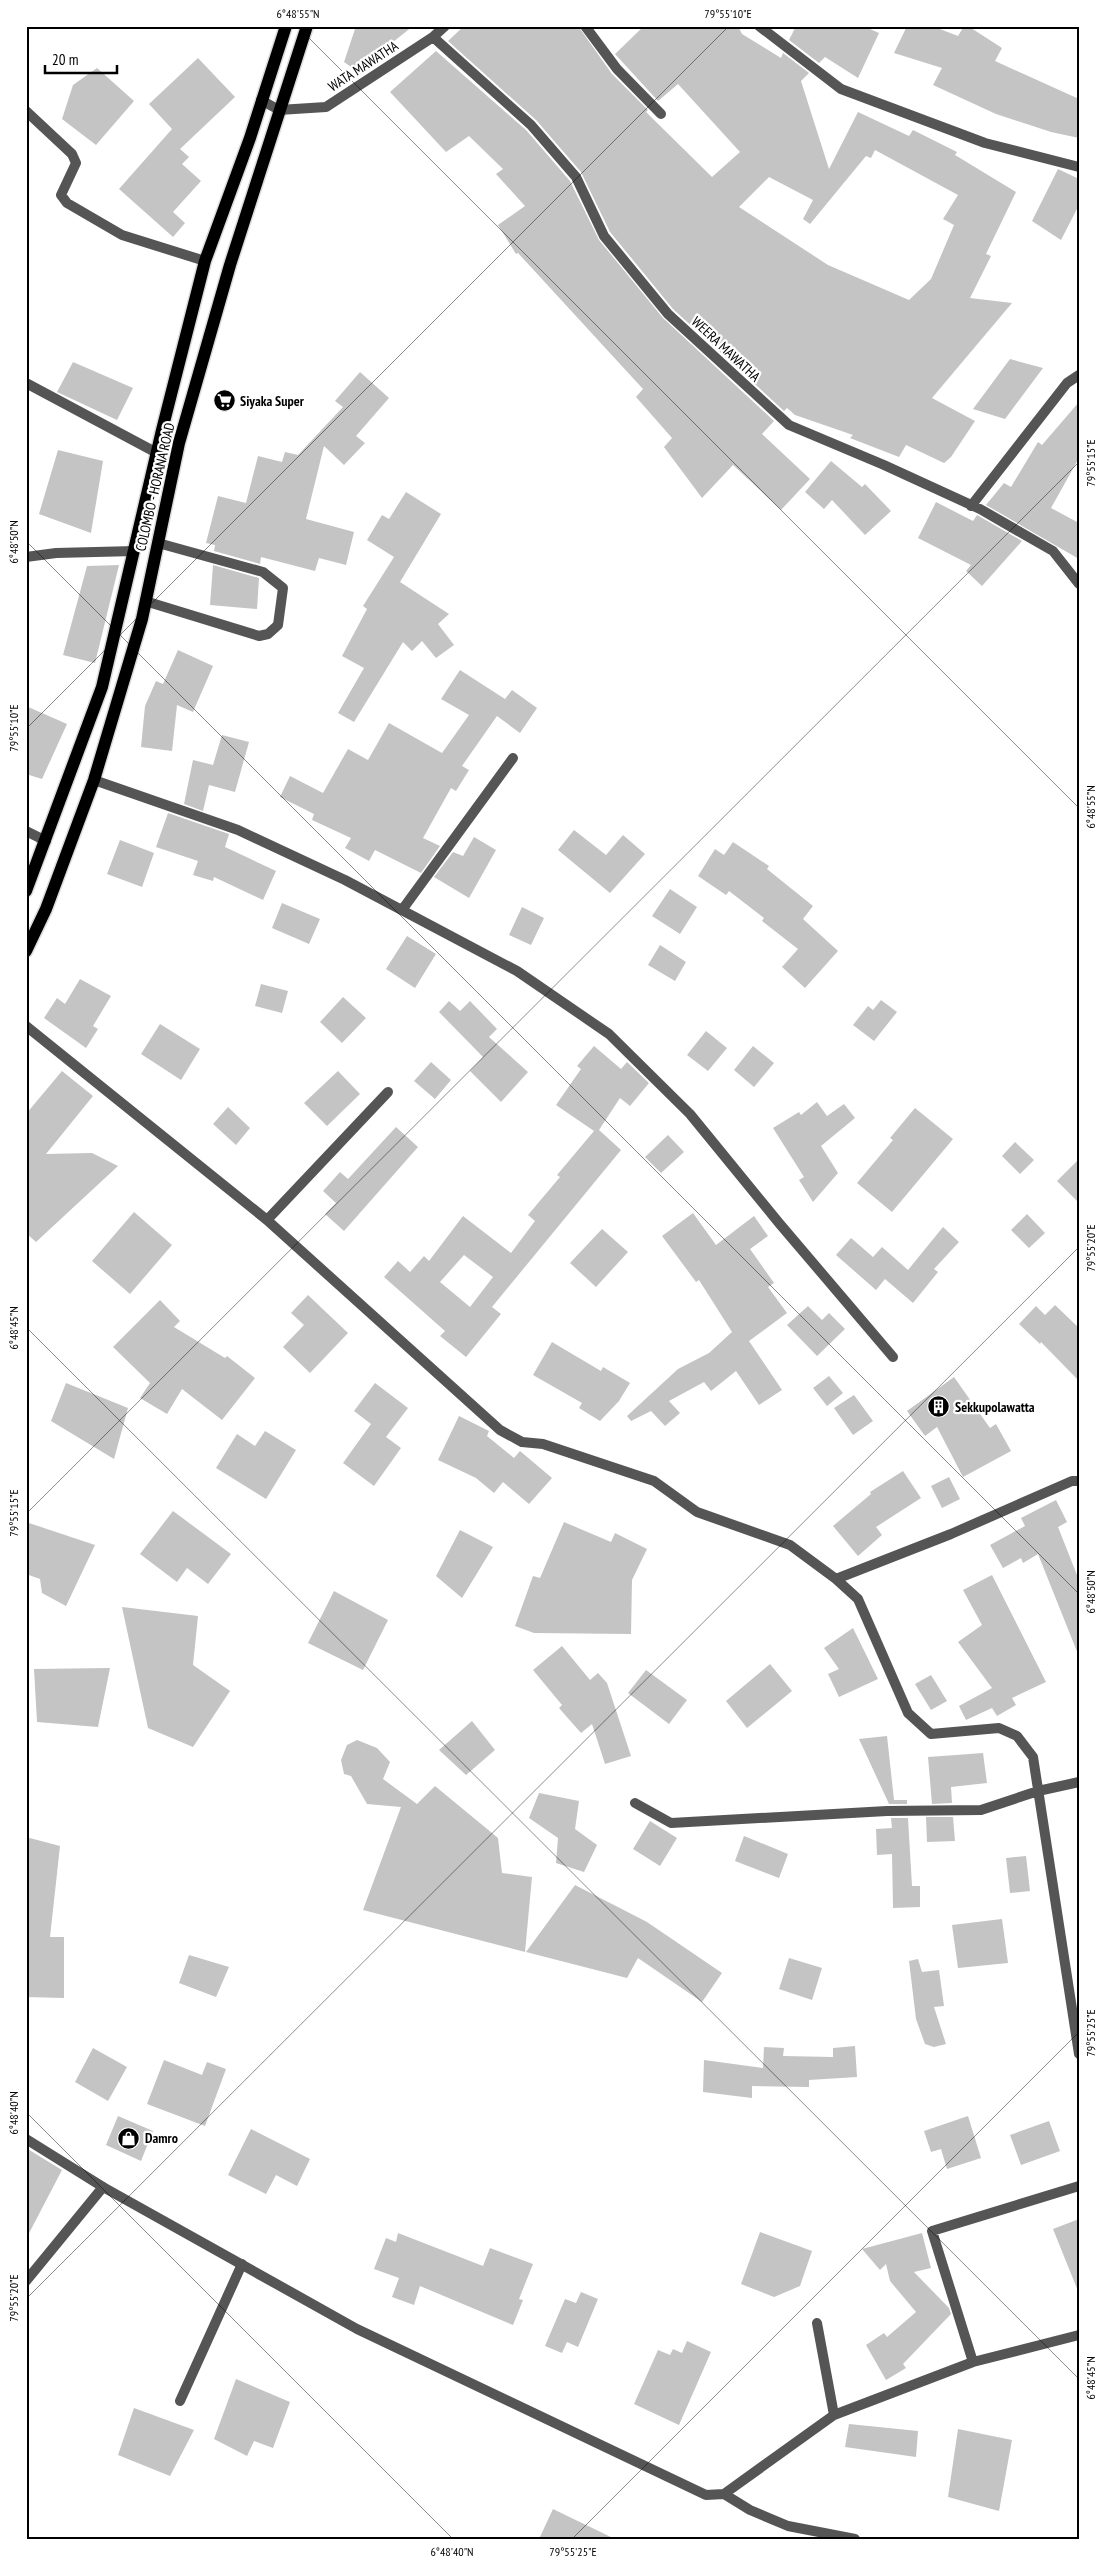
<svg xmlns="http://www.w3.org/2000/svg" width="1105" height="2565" font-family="'PT Sans Narrow',sans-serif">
<rect width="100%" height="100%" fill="#fff"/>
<path fill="#c4c4c4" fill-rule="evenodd" d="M356,26H413L357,71L344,62Z
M464,26H578L612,74L648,110L646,112L712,177L740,152L678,84L658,101L615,54L644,26H738L742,34L781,58L783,53L809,73L801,81L829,169L858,112L909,136L913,130L957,152L955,155L1016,192L986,254L991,256L970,298L1012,303L932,398L975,421L951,457L944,463L906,445L899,457L850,438L853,435L795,415L787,408L784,411L673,309L610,232L581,172L536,120L448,41ZM875,150L958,195L943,219L954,225L931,279L909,300L828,265L739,207L769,177L813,200L803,219L810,224L866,156L871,158Z
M796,26H863L879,33L858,78L825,57L819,63L789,40Z
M907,26H932L958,36L964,26H968L1002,48L995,61L1079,99V138L1051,132L996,114L933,85L942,68L894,53Z
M436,51L526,130L570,181L599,240L663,318L774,421L762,434L810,479L781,510L733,465L702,498L664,447L672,438L636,397L643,389L518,253L516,254L498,225L525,206L496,174L503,169L469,136L446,152L390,92Z
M198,58L235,97L180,149L189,157L182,164L201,181L173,212L185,223L173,237L119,189L172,129L149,104Z
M97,68L134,101L96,145L62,119L73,85Z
M1058,169L1079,179V205L1061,240L1032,221Z
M1010,359L1043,368L1005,419L973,409Z
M73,362L133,388L117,420L57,392Z
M360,372L389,398L356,436L365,443L344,465L324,446L306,519L354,532L346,565L319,558L315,571L261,557L260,564L214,551L215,545L206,543L218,496L246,503L258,456L282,462L285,452L298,455L343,407L335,401Z
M1079,402V458L1051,508L1079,523V559L986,505L1004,483L1011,487L1038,442L1042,445Z
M58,450L103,461L91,533L39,514Z
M831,461L862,487L865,484L891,511L865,535L832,500L824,509L805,492Z
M406,492L441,514L400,582L449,614L438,624L454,645L436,658L422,641L412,651L403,642L354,722L338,713L364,668L342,656L367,609L363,606L394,557L367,540L382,515L389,519Z
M936,502L973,521L977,515L1022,541L982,586L966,571L971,565L918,538Z
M119,565L95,663L63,655L87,566Z
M213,565L259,578L257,609L210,605Z
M178,650L213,666L193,712L177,705L172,751L141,747L145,706L156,681L163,684Z
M460,670L505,699L512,690L537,708L520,733L497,716L462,766L469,770L456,791L451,788L423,838L440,846L421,873L375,850L369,861L345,848L351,838L312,820L314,814L280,797L290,776L323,793L348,749L368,760L389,723L442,753L469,715L441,699Z
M26,706L67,724L42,779L26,774Z
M222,735L249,742L235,792L209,785L203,811L184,804L193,760L213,765Z
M168,813L229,834L225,847L276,871L263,900L214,877L213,881L193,875L198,861L156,847Z
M574,830L606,855L623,835L645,854L610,893L558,850Z
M474,837L496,850L469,898L434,877L453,852L463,856Z
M120,840L154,853L142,887L107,874Z
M733,842L769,866L767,869L813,906L803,919L838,951L805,988L782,967L798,949L762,921L764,918L729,891L726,895L698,876L715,849L724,855Z
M670,889L697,907L680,934L652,916Z
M282,903L320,919L309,944L272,928Z
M522,907L544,918L531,945L509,935Z
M407,936L436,954L415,988L386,969Z
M660,945L686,962L675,981L648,965Z
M80,979L111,996L93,1026L98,1029L86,1048L44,1018L57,998L65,1004Z
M261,984L288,991L282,1013L255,1006Z
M343,997L366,1018L342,1043L320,1022Z
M881,1000L897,1012L874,1041L853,1025L868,1006L873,1010Z
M449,1001L460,1011L470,1001L497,1029L489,1037L528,1072L501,1102L470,1071L483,1057L439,1012Z
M160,1024L200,1049L181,1080L141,1054Z
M706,1031L727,1048L708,1071L687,1055Z
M594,1046L621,1069L627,1062L649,1083L630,1106L620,1098L599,1130L621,1150L492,1307L501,1314L466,1357L440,1336L445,1331L384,1277L398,1261L410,1272L424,1256L429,1261L463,1216L511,1253L535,1221L528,1215L560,1177L557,1175L594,1131L556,1105L581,1069L577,1066ZM464,1255L493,1277L470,1307L440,1282Z
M753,1046L774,1063L754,1087L734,1070Z
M431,1062L451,1080L435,1099L414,1081Z
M62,1071L93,1096L46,1154L92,1153L118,1166L36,1242L26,1233V1114Z
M338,1071L360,1094L327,1126L304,1103Z
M817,1102L827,1116L844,1104L855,1118L821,1146L838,1173L813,1202L799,1180L804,1177L773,1128L799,1112L801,1115Z
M228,1107L250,1128L236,1145L213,1124Z
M915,1108L953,1139L892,1212L857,1183L893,1140L890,1138Z
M396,1127L418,1147L344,1231L325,1214L336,1203L323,1191L340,1172L348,1179Z
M668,1135L684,1152L661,1173L645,1157Z
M1015,1142L1034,1160L1020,1174L1002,1156Z
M1079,1159V1203L1057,1181Z
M134,1212L172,1245L130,1294L92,1261Z
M693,1213L716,1245L754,1216L768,1236L750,1249L774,1283L768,1287L787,1313L749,1341L782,1390L759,1405L736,1371L711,1391L704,1382L669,1401L680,1413L665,1426L651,1411L631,1421L627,1416L678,1369L709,1353L732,1332L699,1280L696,1282L662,1236Z
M1027,1214L1045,1233L1029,1248L1011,1230Z
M943,1227L959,1242L934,1269L938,1272L913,1303L885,1279L876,1290L836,1255L851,1238L873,1257L882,1247L908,1270Z
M602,1229L628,1252L596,1287L570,1263Z
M308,1295L348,1333L310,1373L283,1347L304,1325L291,1313Z
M160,1300L180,1321L174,1327L225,1358L227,1356L255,1378L222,1420L182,1389L167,1414L140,1398L150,1383L113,1347Z
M1055,1305L1079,1328V1381L1041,1342L1040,1344L1019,1324L1036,1306L1045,1315Z
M808,1306L822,1320L829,1313L845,1329L817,1356L787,1325Z
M552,1342L601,1371L603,1367L630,1383L619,1401L600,1421L579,1408L582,1403L533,1375Z
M829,1376L843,1393L827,1406L813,1388Z
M954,1377L990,1428L996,1424L1011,1451L963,1477L937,1427L925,1436L907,1411Z
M66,1383L128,1408L114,1459L51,1421Z
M375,1383L408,1408L386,1437L401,1448L374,1486L343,1463L371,1424L354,1411Z
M854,1395L873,1421L853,1435L834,1408Z
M459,1416L489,1431L487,1436L514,1458L520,1451L552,1478L529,1504L503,1482L494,1493L476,1478L438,1460Z
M265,1431L296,1450L266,1499L216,1468L237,1434L255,1446Z
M903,1471L921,1498L876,1527L882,1535L858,1556L833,1526L871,1494L870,1492Z
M949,1477L960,1499L942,1508L931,1486Z
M1056,1500L1067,1522L1058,1527L1079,1580L1078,1654L1038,1554L1023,1563L1021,1558L1003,1568L990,1545L1025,1526L1021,1518Z
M173,1511L231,1554L208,1584L187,1568L177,1582L140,1554Z
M26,1522L95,1545L66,1606L42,1593L40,1579L26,1574Z
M564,1522L611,1542L615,1533L647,1549L632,1580L631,1634L534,1633L515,1626L533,1576L540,1578Z
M460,1530L493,1547L462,1598L436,1576Z
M992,1575L1046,1682L1012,1698L1016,1705L997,1716L992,1708L966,1720L959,1706L992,1688L958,1642L982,1625L963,1590Z
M334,1591L388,1620L363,1670L308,1643Z
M122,1607L198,1616L193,1665L230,1691L193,1747L148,1728Z
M853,1628L878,1679L839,1697L828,1674L839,1669L824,1648Z
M562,1646L590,1680L598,1673L607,1683L631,1756L605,1764L592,1724L581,1733L559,1708L562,1705L533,1670Z
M770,1664L792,1691L747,1728L726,1701Z
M110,1668L98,1727L37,1722L34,1669Z
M646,1670L687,1700L669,1724L628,1693Z
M931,1675L947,1701L931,1710L915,1684Z
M472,1721L495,1750L466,1775L439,1750Z
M887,1736L894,1800H907V1804H889L859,1739Z
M357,1740L377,1748L390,1762L383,1779L417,1804L435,1786L498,1838L502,1873L532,1877L525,1952L363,1910L401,1807L367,1804L351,1776L344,1774L341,1760L347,1745Z
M983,1753L987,1783L951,1787L952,1803L932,1804L928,1757Z
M539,1793L579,1801L575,1829L597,1845L584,1872L556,1863L558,1838L529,1818Z
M926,1817H953L955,1841L927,1842Z
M891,1818H908L912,1886H920V1907L893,1908L892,1854L877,1855L876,1829L892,1828Z
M650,1821L677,1838L660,1866L633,1849Z
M744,1836L788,1854L779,1878L735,1861Z
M26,1837L60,1846L50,1937H64V1998L26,1997Z
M1026,1856L1030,1891L1010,1893L1006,1858Z
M575,1885L647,1922L722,1973L702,2002L638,1958L627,1978L526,1952Z
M1002,1919L1008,1963L958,1968L952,1925Z
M189,1955L229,1967L216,1997L179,1983Z
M789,1958L822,1968L812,2000L779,1989Z
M918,1959L922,1972L939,1970L944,2006L934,2007L946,2044L934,2047L925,2044L916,2019L909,1961Z
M855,2046L857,2077L809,2080V2087L752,2086V2098L703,2092L704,2060L763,2068L764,2047L784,2048L783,2056L833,2057V2048Z
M93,2048L127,2067L108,2101L75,2082Z
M164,2060L202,2075L207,2062L226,2069L205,2126L147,2104Z
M118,2116L153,2131L141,2161L106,2145Z
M968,2116L981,2158L947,2169L941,2149L931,2152L924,2131Z
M1049,2121L1060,2151L1021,2165L1010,2135Z
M251,2129L310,2159L297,2186L276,2175L266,2194L228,2175Z
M26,2148L62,2170L26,2239Z
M1079,2219V2290L1078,2291L1053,2229Z
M760,2232L812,2251L800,2286L774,2297L741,2284Z
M398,2233L483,2266L490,2248L533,2264L519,2299L523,2300L513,2325L420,2286L414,2305L392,2297L399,2278L374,2269L386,2238L396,2242Z
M922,2233L931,2268L914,2272L949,2308L951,2314L903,2364L906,2368L886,2380L866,2345L884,2333L887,2337L916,2312L890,2281L886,2264L880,2270L862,2249Z
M581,2292L598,2299L578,2347L567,2342L562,2353L545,2346L565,2299L576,2303Z
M687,2341L711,2352L679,2425L634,2404L658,2350L670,2355L673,2349L682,2353Z
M236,2379L290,2402L273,2448L254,2441L247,2456L214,2439Z
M134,2408L194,2430L170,2476L118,2455Z
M849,2424L918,2431L916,2457L845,2447Z
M958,2429L1012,2440L999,2511L948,2497Z
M553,2509L615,2539H539Z"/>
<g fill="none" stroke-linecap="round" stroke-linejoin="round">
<defs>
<path id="primary" d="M26,891L102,687L162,430L205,261L250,138L286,26
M26,951L46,909L94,780L142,619L179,443L230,265L307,26"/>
</defs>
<use href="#primary" stroke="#dbdbdb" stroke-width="15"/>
<path stroke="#555" stroke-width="10" d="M145,601L259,636L268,634L278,625L283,588L263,572L158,543
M26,2281L103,2187
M180,2401L242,2264"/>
<path stroke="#555" stroke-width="10" d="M585,26L617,69L661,114
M759,26L841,89L985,143L1079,167
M433,37L531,125L576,177L604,236L668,314L789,425L884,465L980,509L1053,551L1079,584
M261,100L279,110L326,107L433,37L445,26
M26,111L72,154L76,163L61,195L67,203L122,235L205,261
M26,383L157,453
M971,506L1067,383L1079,375
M26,557L56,553L135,551
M94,780L238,830L345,880L517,971L609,1034L690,1114L779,1223L893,1357
M26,831L46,841
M402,910L513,758
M26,1026L267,1220L500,1430L522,1442L543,1444L654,1481L697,1512L790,1545L836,1579L858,1599L908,1713L931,1734L999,1728L1017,1736L1033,1757L1079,2054
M267,1220L388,1092
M836,1579L951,1534L1072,1481H1079
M635,1803L671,1823L887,1811L981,1810L1038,1791L1079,1782
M26,2139L103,2187L357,2329L706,2495L724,2494L834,2415L973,2362L1079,2335
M817,2323L834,2415
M973,2362L932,2231L1079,2186
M724,2494L750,2510L788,2526L855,2539"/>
<use href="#primary" stroke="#000" stroke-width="12"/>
</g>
<path fill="none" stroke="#000" stroke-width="1" stroke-opacity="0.45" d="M297,26L1079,808M26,541L1079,1594M26,729L729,26M26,1327L1079,2379M26,1514L1079,462M26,2112L453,2539M26,2299L1079,1247M572,2539L1079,2032"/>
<defs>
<symbol id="supermarket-disc" viewBox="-11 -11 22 22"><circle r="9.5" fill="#000" stroke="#fff"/><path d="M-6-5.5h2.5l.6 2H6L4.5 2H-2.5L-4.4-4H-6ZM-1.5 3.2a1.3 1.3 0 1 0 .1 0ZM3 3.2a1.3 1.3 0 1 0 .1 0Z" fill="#fff"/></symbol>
<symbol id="building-disc" viewBox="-11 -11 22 22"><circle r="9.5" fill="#000" stroke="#fff"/><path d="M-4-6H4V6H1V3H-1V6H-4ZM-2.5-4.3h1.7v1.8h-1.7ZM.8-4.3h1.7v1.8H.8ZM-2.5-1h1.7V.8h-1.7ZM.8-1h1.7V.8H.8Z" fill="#fff"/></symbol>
<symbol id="shop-disc" viewBox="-11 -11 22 22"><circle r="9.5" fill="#000" stroke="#fff"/><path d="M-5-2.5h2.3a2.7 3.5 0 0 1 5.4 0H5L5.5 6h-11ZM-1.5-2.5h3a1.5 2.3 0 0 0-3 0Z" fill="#fff"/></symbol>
</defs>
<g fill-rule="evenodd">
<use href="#supermarket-disc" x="212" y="388" width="25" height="25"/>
<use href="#building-disc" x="926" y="1394" width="25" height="25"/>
<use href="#shop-disc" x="116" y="2126" width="25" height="25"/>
</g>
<g text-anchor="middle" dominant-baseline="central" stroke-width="4.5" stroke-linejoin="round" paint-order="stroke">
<g font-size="14" fill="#000" stroke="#fff">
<text transform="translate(363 66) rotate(-33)">WATA MAWATHA</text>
<text transform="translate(726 349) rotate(43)">WEERA MAWATHA</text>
<text transform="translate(155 487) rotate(-77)">COLOMBO - HORANA ROAD</text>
</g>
<g font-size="14" font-weight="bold" fill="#000" stroke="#fff" text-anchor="start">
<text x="240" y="401">Siyaka Super</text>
<text x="955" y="1407">Sekkupolawatta</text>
<text x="145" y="2138">Damro</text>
</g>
</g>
<rect width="1105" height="2565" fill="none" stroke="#ffffff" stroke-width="55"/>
<path d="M45 65v8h72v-8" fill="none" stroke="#000000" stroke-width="2.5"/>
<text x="52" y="65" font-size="15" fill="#000000" stroke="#ffffff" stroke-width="4" paint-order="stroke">20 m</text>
<rect x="28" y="28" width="1050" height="2510" fill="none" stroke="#000" stroke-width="2"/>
<g font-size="12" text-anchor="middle" fill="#000">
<text x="298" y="18">6°48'55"N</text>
<text x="728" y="18">79°55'10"E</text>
<text transform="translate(1091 463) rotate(-90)" y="4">79°55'15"E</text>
<text transform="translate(14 542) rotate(-90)" y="4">6°48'50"N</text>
<text transform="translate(14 728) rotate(-90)" y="4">79°55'10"E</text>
<text transform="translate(1091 807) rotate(-90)" y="4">6°48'55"N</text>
<text transform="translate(1091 1248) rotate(-90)" y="4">79°55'20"E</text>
<text transform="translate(14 1328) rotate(-90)" y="4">6°48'45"N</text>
<text transform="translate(14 1513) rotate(-90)" y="4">79°55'15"E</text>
<text transform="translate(1091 1592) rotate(-90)" y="4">6°48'50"N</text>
<text transform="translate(1091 2033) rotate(-90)" y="4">79°55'25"E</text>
<text transform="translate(14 2113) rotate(-90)" y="4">6°48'40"N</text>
<text transform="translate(14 2298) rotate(-90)" y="4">79°55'20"E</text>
<text transform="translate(1091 2378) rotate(-90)" y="4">6°48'45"N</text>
<text x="452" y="2556">6°48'40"N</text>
<text x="573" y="2556">79°55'25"E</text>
</g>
</svg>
